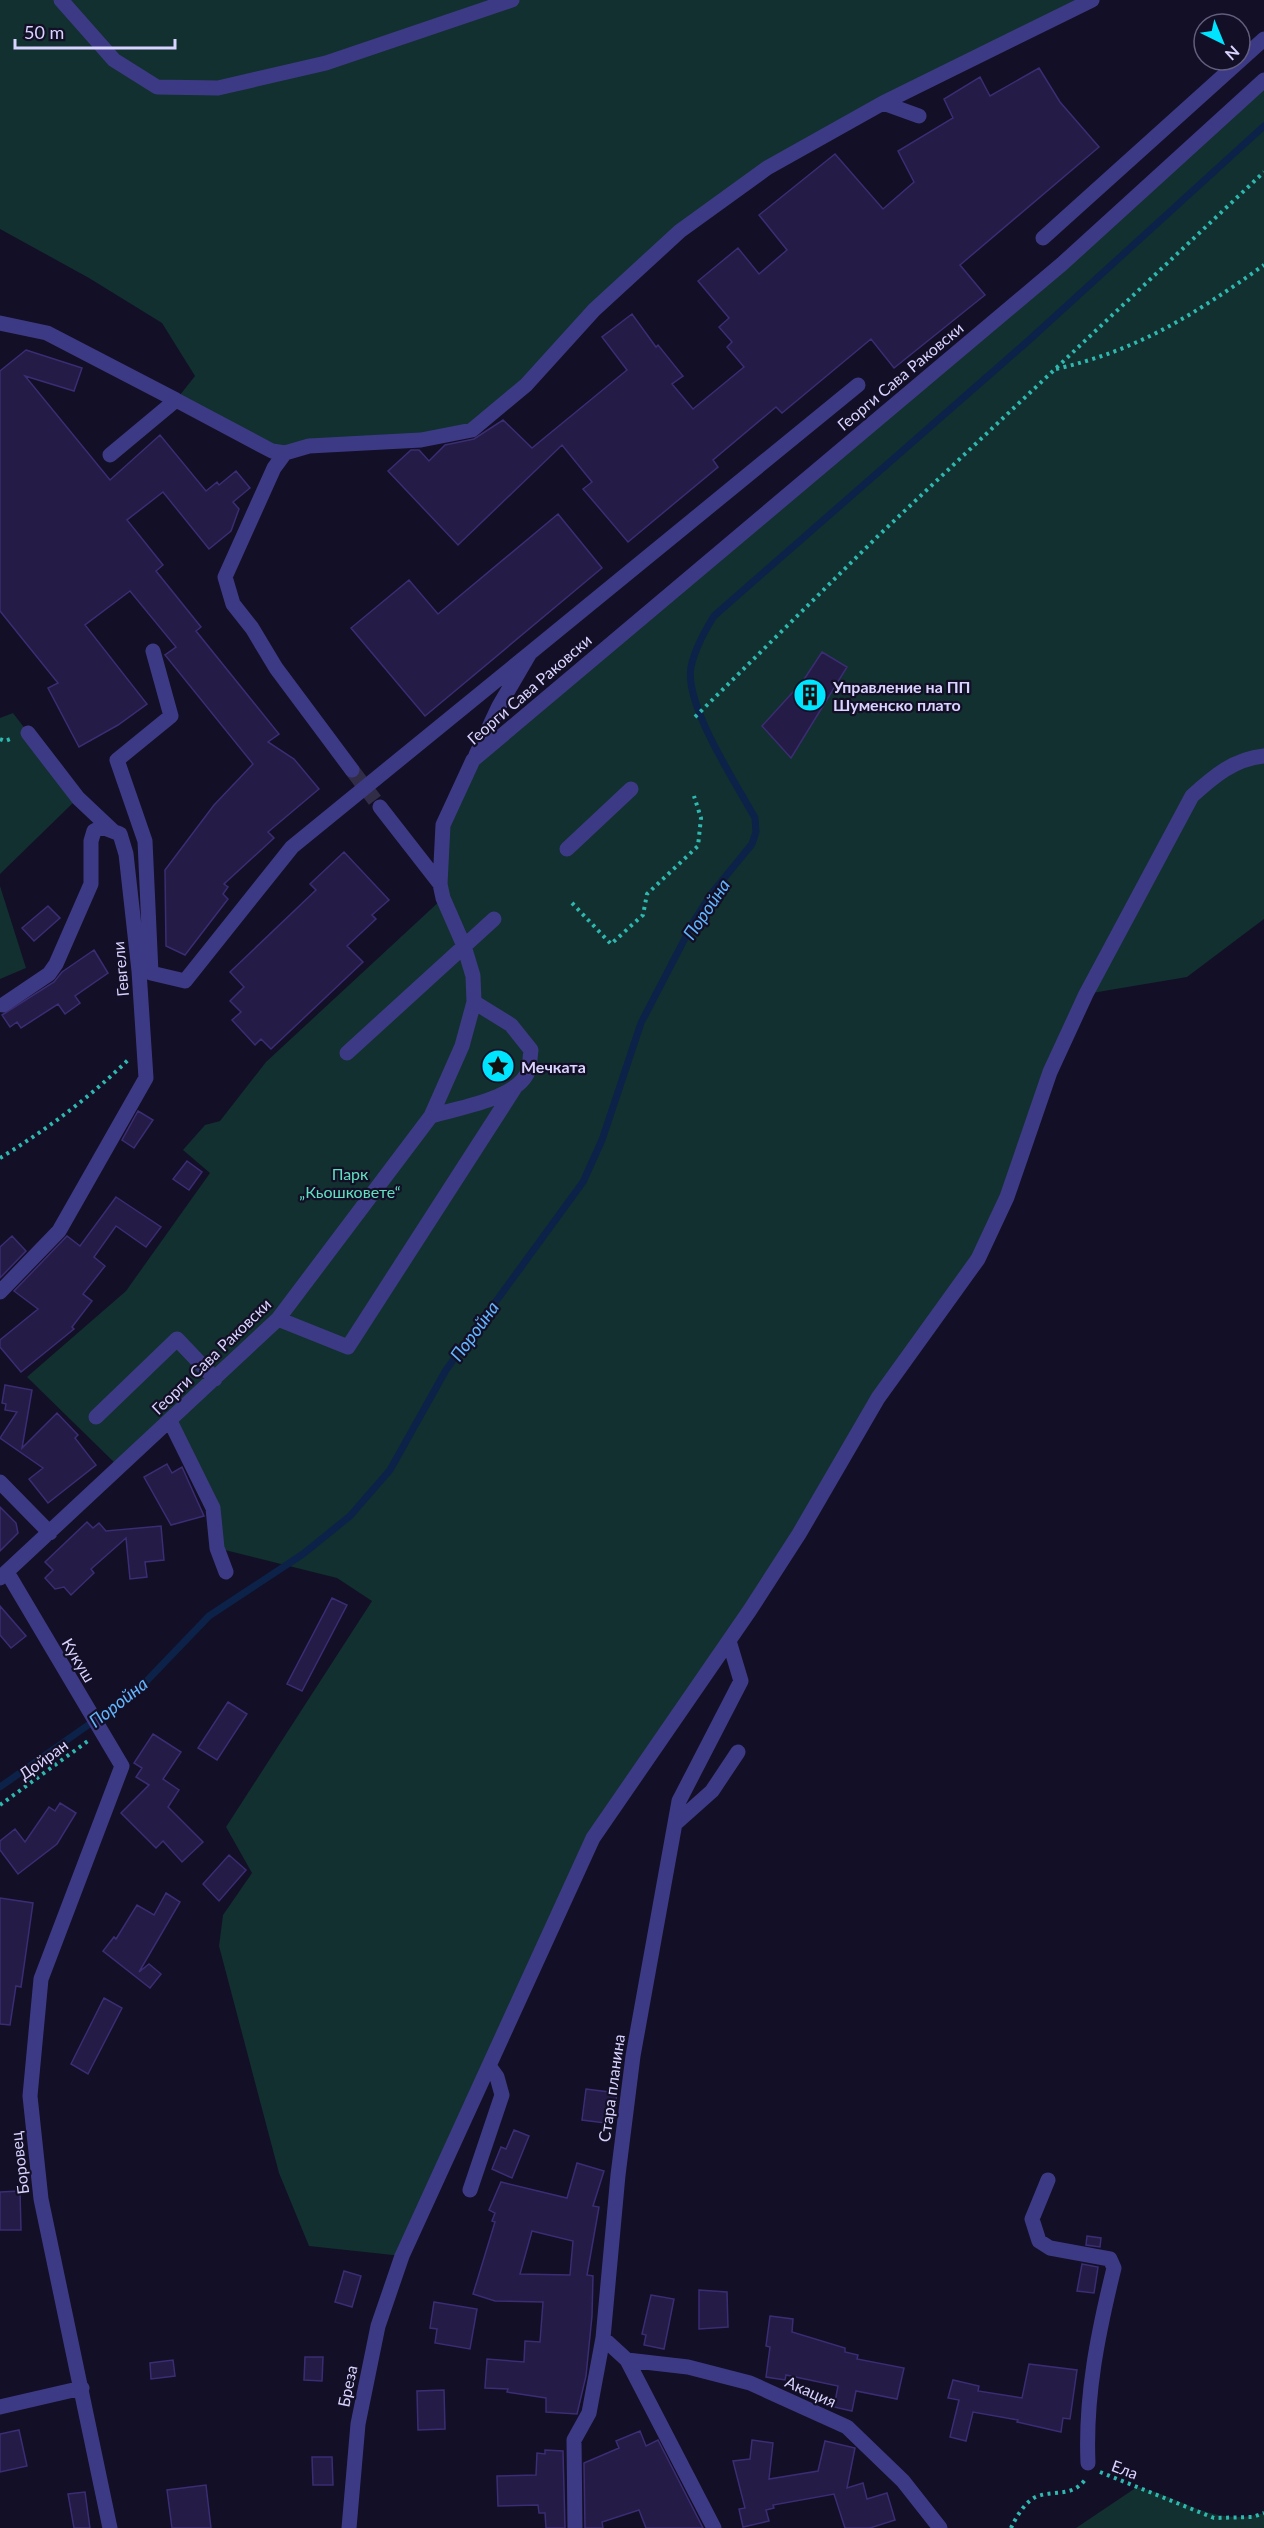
<svg xmlns="http://www.w3.org/2000/svg" width="1264" height="2528" font-family="Lato,sans-serif">
<rect width="100%" height="100%" fill="#130f26"/>
<path fill="#12302f" d="M0,0H1092L883,103L680,231L472,430L285,453L176,400L195,376L162,323L89,278L0,229Z
M1264,81V919L1187,977L1086,994L978,1259L878,1398L799,1534L593,1838L402,2256L309,2246L279,2173L219,1946L223,1915L252,1873L226,1827L372,1601L337,1578L217,1548L213,1508L170,1421L120,1468L27,1377L126,1291L210,1173L183,1150L205,1125L220,1121L266,1062L443,898V825L473,760Z
M13,713L78,798L0,874V718Z
M0,886L26,968L0,979Z
M1137,2487C1182,2497 1215,2528 1264,2513V2528H1076Z"/>
<g fill="none" stroke-linecap="round" stroke-linejoin="round">
<path stroke="#0c2248" stroke-width="7" d="M0,1787L138,1690L209,1616L303,1554L350,1516L390,1470L446,1370L583,1182L602,1140L641,1023L694,921L712,893L752,844L756,832L755,818C736,783 684,705 691,667C695,648 704,632 714,616L1028,341L1264,126"/>
</g>
<path fill="#241b47" stroke="#3b2d73" stroke-width="1.5" fill-rule="evenodd" d="M1039,68L1060,102L1099,147L960,265L985,295L894,368L871,339L782,413L776,407L713,460L718,467L628,542L583,489L592,482L562,445L458,545L388,471L411,450H419L429,461L445,445L474,439L503,420L532,448L627,370L602,337L632,314L656,347L658,345L683,376L672,384L693,409L744,367L727,347L732,342L719,327L729,318L698,281L738,248L759,274L787,250L759,215L835,154L883,209L914,182L898,151L953,118L944,99L980,77L990,96Z
M26,350L82,368L74,391L25,376L110,480L160,435L206,491L217,482L219,485L236,471L250,488L233,502L239,509L231,531L209,549L163,492L127,520L163,565L156,571L201,627L196,631L279,734L268,742L294,759L319,789L268,832L274,838L224,884L228,887L223,894L228,899L185,955L166,946L165,870L214,805L253,764L165,655L176,647L130,591L85,625L147,704L118,725L79,747L48,688L58,683L0,611V371Z
M558,514L602,568L425,716L351,628L409,580L438,614Z
M822,652L847,667L791,758L762,726L803,681Z
M344,852L389,900L372,915L376,919L347,946L363,962L271,1049L261,1039L255,1045L232,1020L241,1012L230,1001L244,987L230,972L316,890L310,884Z
M48,906L60,918L34,941L22,928Z
M94,950L108,973L75,996L80,1003L65,1014L58,1004L21,1028L17,1022L10,1027L2,1015L54,982L62,972Z
M138,1111L153,1120L134,1148L122,1140Z
M187,1161L202,1172L189,1190L173,1179Z
M116,1197L161,1227L146,1247L116,1226L94,1257L105,1266L83,1294L92,1301L72,1327L74,1329L21,1372L0,1347V1340L38,1309L14,1291L67,1236L80,1246Z
M12,1236L26,1251L0,1278V1247Z
M5,1385L32,1390L22,1448L57,1413L78,1435L75,1438L96,1465L48,1503L29,1479L43,1468L0,1438L17,1412L5,1410L6,1404L2,1403Z
M167,1464L172,1473L182,1467L204,1516L171,1525L144,1477Z
M0,1507L16,1523L18,1533L0,1551Z
M87,1522L93,1528L99,1523L106,1531L161,1526L164,1560L145,1562L147,1577L130,1579L126,1538L91,1569L94,1573L71,1595L64,1587L55,1589L45,1578L53,1570L45,1562Z
M332,1598L347,1605L302,1691L287,1684Z
M0,1606L26,1636L11,1648L0,1635Z
M228,1702L247,1714L217,1760L198,1748Z
M153,1734L181,1752L163,1779L179,1790L168,1807L203,1842L182,1862L163,1841L156,1848L121,1813L149,1785L136,1777L142,1768L134,1763Z
M60,1803L76,1813L57,1844L18,1874L0,1850V1841L15,1829L25,1842L49,1807L55,1811Z
M229,1855L246,1870L219,1901L203,1884Z
M166,1893L180,1902L139,1972L149,1964L161,1974L150,1988L103,1951L114,1937L116,1939L137,1905L154,1915Z
M0,1898L33,1903L21,1987L16,1986L10,2025L0,2024Z
M104,1998L122,2008L88,2074L71,2064Z
M586,2089L617,2093L613,2124L582,2120Z
M514,2130L529,2136L512,2178L492,2169L501,2147L506,2149Z
M577,2163L604,2171L593,2206L599,2207L587,2275L593,2276L592,2316L586,2376L577,2414L546,2412V2398L507,2392L508,2389L485,2388L487,2359L524,2362L525,2341L540,2342L543,2302L495,2301L473,2294L495,2222L492,2221L495,2213L489,2210L501,2182L567,2198ZM532,2231L573,2241L570,2275L520,2274Z
M20,2191L21,2230H0V2192Z
M1087,2236L1101,2238L1100,2247L1086,2245Z
M1082,2264L1098,2267L1094,2293L1077,2291Z
M344,2271L361,2276L352,2307L335,2302Z
M699,2290L727,2292L728,2327L699,2329Z
M651,2295L674,2299L664,2349L644,2345L646,2335L642,2334Z
M434,2302L477,2309L470,2349L435,2343L437,2329L430,2328Z
M770,2316L793,2319L792,2332L845,2348V2352L858,2355L857,2359L904,2368L897,2399L856,2391L852,2411L834,2407L838,2386L786,2375L785,2380L766,2377L770,2347L766,2346Z
M305,2357H323L322,2381L304,2380Z
M173,2360L175,2376L151,2379L150,2363Z
M1029,2364L1077,2370L1070,2419L1063,2418L1061,2432L1017,2422L1018,2420L973,2412L966,2441L950,2437L959,2400L948,2398L953,2380L979,2386L978,2391L1022,2398Z
M444,2390L445,2429L418,2430L417,2391Z
M19,2430L27,2466L0,2472V2434Z
M640,2431L646,2446L658,2440L703,2528H646L639,2510L602,2522L603,2528H585L584,2463L619,2448L616,2441Z
M752,2440L773,2443L769,2479L818,2471L825,2441L855,2448L847,2488L863,2483L867,2499L887,2493L895,2520L870,2528H845L834,2494L773,2505L774,2508L766,2510L769,2521L743,2527L739,2509L745,2508L733,2461L750,2459Z
M545,2450L563,2451L565,2528H546L545,2513H539L538,2505L498,2506L497,2476L536,2475L537,2453L545,2454Z
M312,2457H332L333,2485H313Z
M206,2485L211,2528H172L167,2490Z
M85,2492L90,2528H74L68,2494Z"/>
<g fill="none" stroke-linecap="round" stroke-linejoin="round">
<path stroke="#312d47" stroke-width="15" stroke-dasharray="15 8" stroke-linecap="butt" d="M352,770L380,807"/>
<path stroke="#2fb8b0" stroke-width="4" stroke-dasharray="3 4.5" stroke-linecap="butt" d="M1056,369C1139,350 1195,314 1264,265
M695,717L878,536L1264,172
M0,739L5,741L13,738
M572,903L611,944L643,915L647,894L698,846L701,818L694,796
M0,1158C46,1130 89,1098 128,1060
M0,1805L88,1741
M1100,2472L1214,2518L1253,2517L1264,2513
M1011,2528C1016,2517 1026,2500 1038,2496C1057,2490 1071,2497 1085,2480"/>
<path stroke="#3d3a85" stroke-width="15" d="M61,0L114,60L157,87L218,88L326,63L512,0
M883,103L1092,0
M1043,238L1264,39
M0,323L47,333L176,400
M285,453L309,446L421,440L472,430L526,385L594,310L680,231L767,168L883,103L919,116
M110,455L176,400L272,451L285,453L274,468L225,577L233,604L252,628L276,668L352,770
M153,651L171,716L117,760L145,841L151,973L185,981L292,847L530,653
M28,733L78,798L113,831
M476,755L499,706L530,653L858,385
M380,807L440,884
M567,849L631,789
M347,1053L494,919
M431,1116C457,1108 520,1099 529,1069C530,1063 530,1056 531,1050L511,1025L474,1002
M0,1292L59,1231L146,1078L139,971L126,854L120,834L102,827L94,831L91,841V884L56,964L49,974L3,1005
M278,1319L348,1347L516,1086
M96,1417L177,1339L215,1379
M170,1421L213,1508L217,1548L226,1572
M0,1482L50,1533
M7,1572L122,1766L41,1979L30,2096L41,2199L110,2528
M0,1578L278,1319L431,1116L462,1046L474,1002L473,976L464,946L443,898L440,884L443,825L473,760L1062,264L1264,80
M675,1824L712,1791L738,1752
M1048,2180L1032,2219L1039,2241L1050,2248L1110,2259L1114,2268C1098,2333 1085,2396 1088,2463
M470,2190L502,2095L497,2077L489,2066
M627,2360L688,2367L750,2383L847,2427L903,2481L940,2528
M0,2407L82,2388
M349,2528L358,2424L378,2326L402,2256L593,1838L750,1610L799,1534L878,1398L978,1259L1007,1197L1050,1072L1086,994L1192,796C1214,776 1234,759 1264,756
M575,2528L574,2440L589,2413L603,2338
M714,2528L627,2360L603,2338L618,2175L633,2056L679,1801L741,1681L729,1641"/>
</g>
<defs>
<symbol id="building-disc" viewBox="-11 -11 22 22"><circle r="9.5" fill="#00e5ff" stroke="#130f26"/><path d="M-4-6H4V6H1V3H-1V6H-4ZM-2.5-4.3h1.7v1.8h-1.7ZM.8-4.3h1.7v1.8H.8ZM-2.5-1h1.7V.8h-1.7ZM.8-1h1.7V.8H.8Z" fill="#111"/></symbol>
<symbol id="sight-disc" viewBox="-11 -11 22 22"><circle r="9.5" fill="#00e5ff" stroke="#130f26"/><path d="M0-6L1.8-2.2L6-1.7L2.9 1.2L3.7 5.4L0 3.3L-3.7 5.4L-2.9 1.2L-6-1.7L-1.8-2.2Z" fill="#111"/></symbol>
</defs>
<g fill-rule="evenodd">
<use href="#building-disc" x="791" y="676" width="38" height="38"/>
<use href="#sight-disc" x="479" y="1047" width="38" height="38"/>
</g>
<g text-anchor="middle" dominant-baseline="central" stroke-width="4.5" stroke-linejoin="round" paint-order="stroke">
<g font-size="16" fill="#d9d4ff" stroke="#130f26">
<text transform="translate(900 376) rotate(-40)">Георги Сава Раковски</text>
<text transform="translate(529 689) rotate(-41)">Георги Сава Раковски</text>
<text transform="translate(120 969) rotate(-95)">Гевгели</text>
<text transform="translate(211 1356) rotate(-44)">Георги Сава Раковски</text>
<text transform="translate(79 1660) rotate(59)">Кукуш</text>
<text transform="translate(43 1759) rotate(-36)">Дойран</text>
<text transform="translate(611 2088) rotate(-82)">Стара планина</text>
<text transform="translate(19 2163) rotate(-97)">Боровец</text>
<text transform="translate(347 2386) rotate(-78)">Бреза</text>
<text transform="translate(811 2391) rotate(24)">Акация</text>
<text transform="translate(1125 2469) rotate(20)">Ела</text>
</g>
<g font-size="16" font-weight="bold" fill="#d9d4ff" stroke="#130f26" text-anchor="start">
<text x="833" y="686">Управление на ПП<tspan x="833" dy="18">Шуменско плато</tspan></text>
<text x="521" y="1066">Мечката</text>
</g>
<g font-size="16" fill="#5fe0c0" stroke="#130f26">
<text x="350" y="1173">Парк<tspan x="350" dy="18">„Кьошковете“</tspan></text>
</g>
<g font-size="18" font-style="italic" fill="#62b6ff" stroke="#130f26">
<text transform="translate(706 909) rotate(-56)">Поройна</text>
<text transform="translate(474 1331) rotate(-54)">Поройна</text>
<text transform="translate(118 1702) rotate(-38)">Поройна</text>
</g>
</g>
<g transform="translate(1222 42) rotate(137)"><circle r="28" fill="#130f26" stroke="#625e7d" stroke-width="1.5"/>
<path d="M0-4.5L10 22L0 15L-10 22Z" fill="#00e5ff"/>
<text y="-9" font-size="16" font-weight="bold" text-anchor="middle" fill="#d9d4ff">N</text>
</g>
<path d="M15 39v9h160v-9" fill="none" stroke="#d9d4ff" stroke-width="3"/>
<text x="24" y="39" font-size="18" fill="#d9d4ff" stroke="#130f26" stroke-width="4.5" paint-order="stroke">50 m</text>
</svg>
